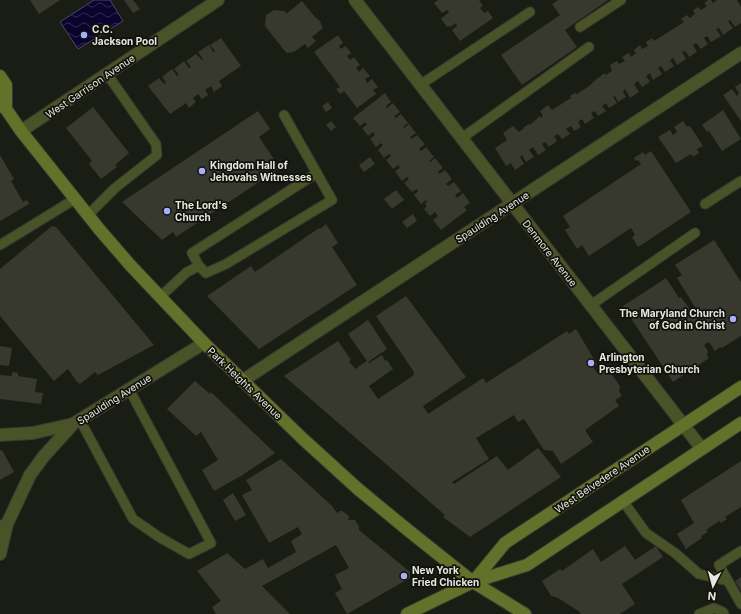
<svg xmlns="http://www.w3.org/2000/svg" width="741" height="614" font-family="Inter,sans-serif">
<defs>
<pattern id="water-waves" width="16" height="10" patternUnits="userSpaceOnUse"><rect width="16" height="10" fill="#0b042f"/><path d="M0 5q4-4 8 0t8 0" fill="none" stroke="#2f294d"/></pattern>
</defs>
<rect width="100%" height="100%" fill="#1a1d13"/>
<path fill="url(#water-waves)" stroke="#4d4864" d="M94,0H110L123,21L78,49L60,22Z"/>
<path fill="#37392f" d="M30,0H60L39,14Z
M124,0H133L140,9L133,13Z
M438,0H479L483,6L480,8L484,13L488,11L493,18L460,41L452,30L457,26L456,23L450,27L449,26L447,27L441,19L449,12L447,10L442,13L434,3Z
M558,0H608L565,30L577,47L522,85L501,55L560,15L552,4Z
M708,0H711L713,3L717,0H737L741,7V23L735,27L730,20L728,21L733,28L723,35L719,28L716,29L721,36L711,42L707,36L704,38L708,44L701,49L696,43L693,45L697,52L689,57L685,51L682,52L686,59L677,65L673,58L670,60L674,66L665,72L661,66L658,68L662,74L653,80L650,73L646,76L650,82L642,87L638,81L634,84L639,92L630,98L625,89L623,91L626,97L618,102L615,96L613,97L617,103L609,108L606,103L602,106L606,111L598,116L595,111L591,113L594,118L585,124L582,119L578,122L581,127L574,131L571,126L566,129L570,134L562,139L558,134L554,136L557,141L549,147L545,142L542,144L546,150L538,155L533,147L529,150L534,157L526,162L522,155L520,157L524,164L522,165L515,170L511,163L506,166L495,148L507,140L503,133L513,126L519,132L524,128V127L529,124L530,125L540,116L541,118L543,116L540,111L548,105L552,110L571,98L570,96L575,93L577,94L589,86L599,77L601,78L600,76L605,73L606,75L612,71L610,65L617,61L619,64L625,61L622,57L629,53L631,57L636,53L634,50L640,45L642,49L648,46L646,42L652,38L654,41L684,22L681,19L687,15L690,18L695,14L693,10L698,7L701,10L707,6L704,3Z
M302,1L315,17L320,21L321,24L323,28L312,37L316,41L308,48L305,44L294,52L287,53L284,50L265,26L266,15L274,10L285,11L286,14Z
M338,35L343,43L339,46L341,49L346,46L351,53L347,56L350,60L354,57L360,65L356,68L359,72L363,68L370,76L365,79L367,83L372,79L378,87L373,90L376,94L357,108L344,91L340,94L336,89L340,87L314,52Z
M221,38L241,66L219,81L222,86L221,87L214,92L211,86L205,90L208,95L202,99L198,94L193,98L196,102L189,108L186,103L170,114L148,86L159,78L164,84L166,82L162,77L172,69L177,76L179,75L174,69L184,61L189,68L191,67L186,61L196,54L202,60L203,59L198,52L209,45L213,52L215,51L210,45Z
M741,83V121L723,95L732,89L737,96L739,93L735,87Z
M385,93L391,102L386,106L387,108L393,103L400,112L394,116L396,118L401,114L408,123L403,127L404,128L409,124L416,133L410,137L412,139L417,135L425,144L419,149L421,151L426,147L434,157L429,161L430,162L435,158L443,168L438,172L439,174L445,170L452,179L446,184L448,186L454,182L461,191L455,195L457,198L463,193L470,203L464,207L467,210L441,230L433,220L438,216L435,212L430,216L424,209L427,206L425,204L427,202L426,200L421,204L414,195L418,191L417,189L412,192L404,183L409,179L407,177L402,181L395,171L400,168L398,165L393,169L386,160L391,156L389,154L384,158L378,150L383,145L381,143L376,147L370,139L375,135L373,132L368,136L362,128L367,125L365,122L360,126L353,118Z
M328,102L332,108L326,112L322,106Z
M93,107L129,153L115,165L117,167L101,179L89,164L92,161L66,128Z
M723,110L741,139L722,151L709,131L707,132L702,125Z
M258,111L270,129L259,137L280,168L176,237L173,232L162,240L122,202Z
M331,121L336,127L331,131L326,125Z
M683,121L687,127L690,126L703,146L697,149L699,153L693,157L691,154L676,163L658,137L670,130L673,135L677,132L674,127Z
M651,151L691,212L638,247L632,237L635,235L631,228L589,256L582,245L577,249L565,230L570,227L563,216L641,164L638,160L636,161L634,158L643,152L645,155Z
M0,155L14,179L11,181L23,202L27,200L29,204L0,221Z
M370,157L375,164L364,172L359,165Z
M396,190L404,200L392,209L384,199Z
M413,214L417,221L407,228L402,222Z
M326,224L338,243L332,247L357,285L259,349L207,296L251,266L255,272L319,228L320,229Z
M52,226L56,227L154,345L98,375L95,372L80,384L77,382L68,369L54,381L0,316V269Z
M714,240L741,282V336L722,348L720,347L715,351L709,342L704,345L708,351L707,355L709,358L673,382L623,306L666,278L679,298L681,297L694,315L698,312L677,278L682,275L675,265Z
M406,296L466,377L423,406L428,414L483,378L486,383L567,331L569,334L576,329L597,364L593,367L598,374L604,369L608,374L612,375L620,386L619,391L622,396L615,400L619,406L585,430L593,442L561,464L553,451L544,450L524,419L518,422L514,415L476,438L489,459L452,482L454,484L497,456L508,470L538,448L561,477L470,537L443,517L445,515L284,376L338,341L351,360L349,361L355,369L367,361L348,334L368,320L387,349L368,362L369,363L382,355L385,361L387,360L393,369L369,386L378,399L414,375L413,374L414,372L376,316Z
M0,346L12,348L9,366L0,365Z
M12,372L18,373V376L37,379L35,392L43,393L41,404L0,399V375L12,376Z
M195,381L210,394L211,392L275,453L241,476L214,491L202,470L218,460L201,432L196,436L167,409Z
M2,450L14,472L0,480V451Z
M281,459L332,506L337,513L340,511H342L348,515L349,517L348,520H355L359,526V530L410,572V578L347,614L335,593L342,589L335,575L349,568L336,545L262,586L290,614H216L212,607L221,601L197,571L227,553L245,569L263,559L268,568L296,552L291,541L302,534L298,527L269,543L242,495L252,490L246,480Z
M741,461V507L725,517L727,519L721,523L719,521L706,530L708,532L701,536L702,538L686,549L677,534L694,523L681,500Z
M233,493L246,515L235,521L223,500Z
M625,546L635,560L656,546L663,557L622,584L635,604L620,614H580V612L558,598L551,596L542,581L560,569L562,571L593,549L601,562Z
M741,577V591L735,581Z"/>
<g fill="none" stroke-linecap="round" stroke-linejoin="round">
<defs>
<path id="service" d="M580,27L621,0
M420,85L530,12
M462,138L589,47
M705,204L741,181
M88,215L115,188L157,155L156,144L107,74
M0,245L75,199
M199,266L192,253L317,173
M160,297L187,272L199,266L206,273L226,264L332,200L284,115
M591,305L695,233
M80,420L133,519L159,537L189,554L211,543L129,389
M623,501L646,533L675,553L699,574L728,581
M741,551L719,565L741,604
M699,614L714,608L723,612L724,614"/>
<path id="minor" d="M355,0L702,449
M21,131L218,0
M242,381L741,53
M0,435L33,433L73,424
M0,528L7,524L30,475L44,456L73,424L204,343
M0,554L7,524"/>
<path id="secondary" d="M0,76L6,85V109
M0,105L6,109L21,131L99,229L131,266L204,343L303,439L358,489L409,531L473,582L525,614
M473,582L505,543L741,387
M407,614L473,582L527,565L741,423"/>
</defs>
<use href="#service" stroke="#373930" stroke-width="11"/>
<use href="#minor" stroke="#373930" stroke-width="14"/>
<use href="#secondary" stroke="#373930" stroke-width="14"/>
<use href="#service" stroke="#4a5228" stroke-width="9"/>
<use href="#minor" stroke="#4a5228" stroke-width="12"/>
<use href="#secondary" stroke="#64712a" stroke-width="12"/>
</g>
<g fill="#abaffb" stroke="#11130b" stroke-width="1.5">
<circle cx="84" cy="35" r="4"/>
<circle cx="202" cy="171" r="4"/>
<circle cx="167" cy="211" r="4"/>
<circle cx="733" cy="319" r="4"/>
<circle cx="591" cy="363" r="4"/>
<circle cx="404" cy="576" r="4"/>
</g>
<g text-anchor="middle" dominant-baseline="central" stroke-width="3.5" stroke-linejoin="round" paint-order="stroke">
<g font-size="10" font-weight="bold" fill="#e6e7e1" stroke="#11130b" text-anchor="start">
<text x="92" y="29">C.C.<tspan x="92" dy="12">Jackson Pool</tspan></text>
<text x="210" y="165">Kingdom Hall of<tspan x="210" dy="12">Jehovahs Witnesses</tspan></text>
<text x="175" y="205">The Lord's<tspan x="175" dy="12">Church</tspan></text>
<text x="725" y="313" text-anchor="end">The Maryland Church<tspan x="725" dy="12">of God in Christ</tspan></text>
<text x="599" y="357">Arlington<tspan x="599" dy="12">Presbyterian Church</tspan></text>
<text x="412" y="570">New York<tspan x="412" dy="12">Fried Chicken</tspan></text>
</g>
<g font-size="10" fill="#e6e7e1" stroke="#11130b">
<text transform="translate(90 86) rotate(-34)">West Garrison Avenue</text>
<text transform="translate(492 217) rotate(-33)">Spaulding Avenue</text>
<text transform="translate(550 253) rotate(52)">Denmore Avenue</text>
<text transform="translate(245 383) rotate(44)">Park Heights Avenue</text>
<text transform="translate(114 399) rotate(-32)">Spaulding Avenue</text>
<text transform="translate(602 479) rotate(-34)">West Belvedere Avenue</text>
</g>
</g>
<g transform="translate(713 586) rotate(186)" stroke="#11130b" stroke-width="3" paint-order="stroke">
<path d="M0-3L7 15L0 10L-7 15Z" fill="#e6e7e1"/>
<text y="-6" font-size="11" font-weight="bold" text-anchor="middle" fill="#e6e7e1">N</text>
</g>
</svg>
